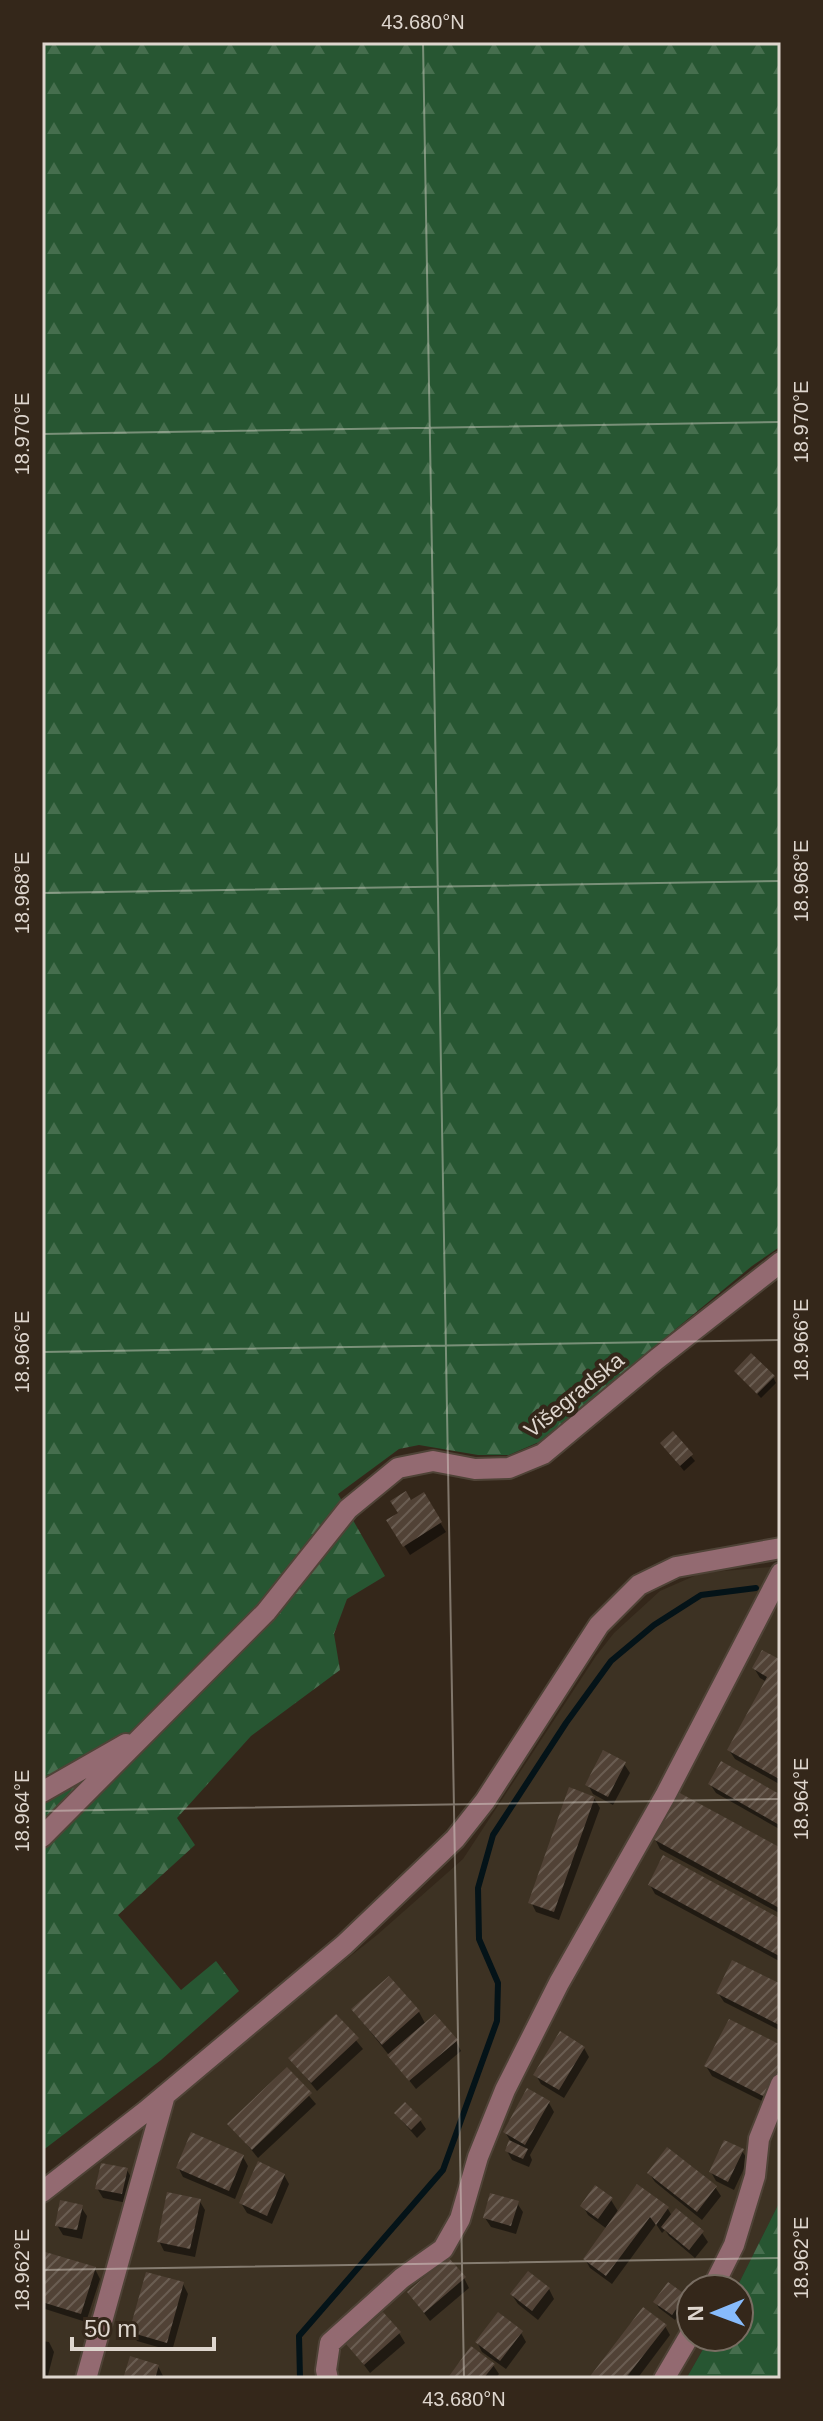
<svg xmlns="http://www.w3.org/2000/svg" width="823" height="2421" font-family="Arial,sans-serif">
<defs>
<pattern id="forest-firs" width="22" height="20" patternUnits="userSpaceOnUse" patternTransform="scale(2)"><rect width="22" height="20" fill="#275632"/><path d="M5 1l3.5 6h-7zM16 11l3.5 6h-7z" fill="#466e4e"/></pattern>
<pattern id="building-hatch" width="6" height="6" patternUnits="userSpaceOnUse" patternTransform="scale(2)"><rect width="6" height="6" fill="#514236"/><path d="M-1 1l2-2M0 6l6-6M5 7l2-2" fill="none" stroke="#6a5d52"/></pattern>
</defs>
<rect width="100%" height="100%" fill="#34271a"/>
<path fill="#3d3223" d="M781,1566V2199L736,2289H691V2337H710L686,2379H42V2205L86,2166L377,1935L463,1859L596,1656L614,1633L660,1591L701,1573Z"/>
<path fill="url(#forest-firs)" d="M42,42H781V1246L752,1266L539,1442L509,1455H478L419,1445L399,1449L338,1494L385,1576L347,1599L334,1634L340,1670L251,1736L177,1818L195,1845L118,1915L181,1990L216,1961L239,1991L161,2060L42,2151Z
M781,2199V2379H686L710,2337H739V2289H736Z"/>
<path fill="#0007" d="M736,1371L773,1377L776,1383L761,1398Z
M673,1434L695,1461L684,1471L666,1449Z
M423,1495L446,1532L410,1555L389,1521Z
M781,1662V1785L735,1759L729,1750L767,1682L760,1678L754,1668Z
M624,1764L630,1773L613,1805L593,1794L588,1785Z
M710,1784L781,1798V1830L716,1793Z
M594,1798L600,1808L559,1920L536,1912L531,1902Z
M655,1839L781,1850V1914L660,1849Z
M650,1885L781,1921V1962L655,1894Z
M389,1979L419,2012L426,2025L456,2041L461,2051L416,2089L353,2010Z
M781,1987V2031L724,2002L718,1993Z
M336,2016L363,2049L317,2091L291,2059Z
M584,2048L589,2057L564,2098L541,2084L536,2075Z
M781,2048V2084L770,2105L712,2076L706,2066Z
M287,2070L316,2104L258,2158L230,2124Z
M549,2103L554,2112L530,2155L532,2160L529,2167L512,2160L507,2151L511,2142L505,2132Z
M396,2114L420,2120L426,2129L417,2138Z
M742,2151L748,2160L734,2190L716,2181L711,2172Z
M243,2157L248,2166L235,2199L183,2177L178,2167Z
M127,2170L132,2179L127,2203L103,2198L97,2188Z
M649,2173L715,2187L721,2196L702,2220L655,2182Z
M284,2175L289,2184L272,2224L247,2213L241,2203Z
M638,2187L668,2209L672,2216L702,2233L708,2242L695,2258L669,2236L665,2230L662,2233L656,2224L612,2284L590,2268L585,2259L607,2229L588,2215L583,2206L611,2200L619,2213Z
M199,2200L205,2210L195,2257L164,2251L159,2241Z
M517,2203L523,2212L516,2234L491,2227L485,2218Z
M81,2207L87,2216L82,2239L63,2235L57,2225Z
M42,2253L95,2269L100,2279L86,2322L42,2308Z
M464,2278L469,2288L430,2321L409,2293Z
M183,2284L188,2294L172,2351L137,2341L131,2332Z
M549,2289L554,2299L538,2320L518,2304L512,2295Z
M684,2296L688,2302L675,2320L659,2308L656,2303Z
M665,2326L670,2335L637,2379H591Z
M399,2333L405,2343L370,2373L349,2345Z
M521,2333L526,2342L506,2369L482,2352L477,2342Z
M42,2341L49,2342L54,2352L47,2379H42Z
M493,2365L499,2374L495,2379H450Z
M158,2366L163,2376L162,2379H125Z"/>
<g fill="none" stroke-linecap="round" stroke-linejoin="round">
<path stroke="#041318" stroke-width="6" d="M300,2379L299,2336L443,2170L497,2021L498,1983L479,1939L478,1888L493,1835L566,1723L611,1661L654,1625L701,1595L756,1588"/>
</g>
<path fill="url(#building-hatch)" d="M751,1353L775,1376L757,1394L734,1371Z
M673,1431L693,1454L680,1466L660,1443Z
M406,1491L411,1500L424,1492L442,1522L403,1547L386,1520L398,1513L390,1501Z
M762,1650L781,1660V1780L727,1750L767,1677L752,1668Z
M603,1750L626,1762L608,1797L585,1785Z
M721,1761L781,1795V1826L708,1784Z
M569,1787L595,1797L554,1912L528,1903Z
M678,1792L781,1848V1909L653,1839Z
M663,1855L781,1919V1957L648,1885Z
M732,1960L781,1984V2026L716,1993Z
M389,1976L420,2011L382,2045L351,2009Z
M336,2014L359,2038L311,2083L288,2058Z
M435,2014L458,2040L409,2081L387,2055Z
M729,2019L781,2045V2065L765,2097L704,2066Z
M560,2031L585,2047L559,2090L533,2075Z
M287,2067L312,2093L252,2150L227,2124Z
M527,2088L550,2101L525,2145L503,2132Z
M405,2102L422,2119L411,2130L394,2113Z
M191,2132L244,2155L229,2191L176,2168Z
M509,2140L528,2149L523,2159L505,2151Z
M724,2140L744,2149L728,2182L709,2172Z
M667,2147L717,2186L697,2212L647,2173Z
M258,2161L285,2174L267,2216L239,2203Z
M101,2163L128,2168L122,2194L95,2189Z
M637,2184L669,2207L656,2225L650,2217L606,2276L583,2259Z
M595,2185L613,2198L598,2219L580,2206Z
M167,2192L201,2199L190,2249L157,2242Z
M490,2193L519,2201L511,2226L483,2218Z
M60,2200L83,2205L77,2230L55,2226Z
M676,2208L704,2231L689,2250L661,2227Z
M42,2251L96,2267L81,2314L42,2302Z
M448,2257L466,2277L424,2313L407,2292Z
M528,2271L550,2288L532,2311L510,2294Z
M146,2272L184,2282L167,2343L129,2332Z
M668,2282L686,2295L672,2315L653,2302Z
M643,2307L667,2325L625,2379H588Z
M383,2312L401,2332L364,2365L346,2344Z
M498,2312L523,2331L500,2361L475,2342Z
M471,2346L495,2364L483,2379H447Z
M130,2356L159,2365L155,2379H123Z"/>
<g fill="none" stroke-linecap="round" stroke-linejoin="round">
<defs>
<path id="minor" d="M42,1792L126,1744
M42,1837L266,1612L348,1509L398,1468L433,1461L475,1469L509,1468L543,1454L657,1359L781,1262
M42,2192L146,2111L344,1945L455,1839L485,1801L599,1625L639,1585L676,1567L781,1548
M712,2289L734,2245L755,2176L759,2139L781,2084
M86,2379L165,2095
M328,2379L326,2370L330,2343L402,2278L443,2249L460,2219L478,2157L505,2090L559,1983L665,1796L781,1573
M664,2379L691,2333"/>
</defs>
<use href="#minor" stroke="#4f4337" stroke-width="24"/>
<use href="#minor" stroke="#936a71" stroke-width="20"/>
</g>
<path fill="none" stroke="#ded6ce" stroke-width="2" stroke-opacity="0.45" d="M423,42L464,2379M42,434L781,422M42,893L781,881M42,1352L781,1340M42,1811L781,1799M42,2270L781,2258"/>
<g text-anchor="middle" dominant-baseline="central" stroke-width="8" stroke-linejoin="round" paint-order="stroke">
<g font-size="22" fill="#ded6ce" stroke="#34271a">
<text transform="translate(574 1395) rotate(-39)">Višegradska</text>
</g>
</g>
<rect width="823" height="2421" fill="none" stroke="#34271a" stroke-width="88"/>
<g transform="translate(715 2313) rotate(269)"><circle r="38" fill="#34271a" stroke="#786d62" stroke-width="2"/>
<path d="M0-6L14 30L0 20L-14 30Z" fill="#87bbfb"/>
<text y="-12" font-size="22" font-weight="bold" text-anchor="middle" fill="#ded6ce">N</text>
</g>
<path d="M72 2337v12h142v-12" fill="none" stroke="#ded6ce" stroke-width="4"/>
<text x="84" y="2337" font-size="24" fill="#ded6ce" stroke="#34271a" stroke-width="6" paint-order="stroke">50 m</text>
<rect x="44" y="44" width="735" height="2333" fill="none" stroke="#ded6ce" stroke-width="3"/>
<g font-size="20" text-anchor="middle" fill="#ded6ce">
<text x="423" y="29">43.680°N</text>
<text transform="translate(801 422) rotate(-90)" y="7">18.970°E</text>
<text transform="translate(22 434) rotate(-90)" y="7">18.970°E</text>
<text transform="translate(801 881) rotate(-90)" y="7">18.968°E</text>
<text transform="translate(22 893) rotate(-90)" y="7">18.968°E</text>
<text transform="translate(801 1340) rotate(-90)" y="7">18.966°E</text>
<text transform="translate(22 1352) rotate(-90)" y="7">18.966°E</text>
<text transform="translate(801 1799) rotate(-90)" y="7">18.964°E</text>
<text transform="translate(22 1811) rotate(-90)" y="7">18.964°E</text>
<text transform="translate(801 2258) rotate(-90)" y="7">18.962°E</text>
<text transform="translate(22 2270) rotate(-90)" y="7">18.962°E</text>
<text x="464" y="2406">43.680°N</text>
</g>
</svg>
